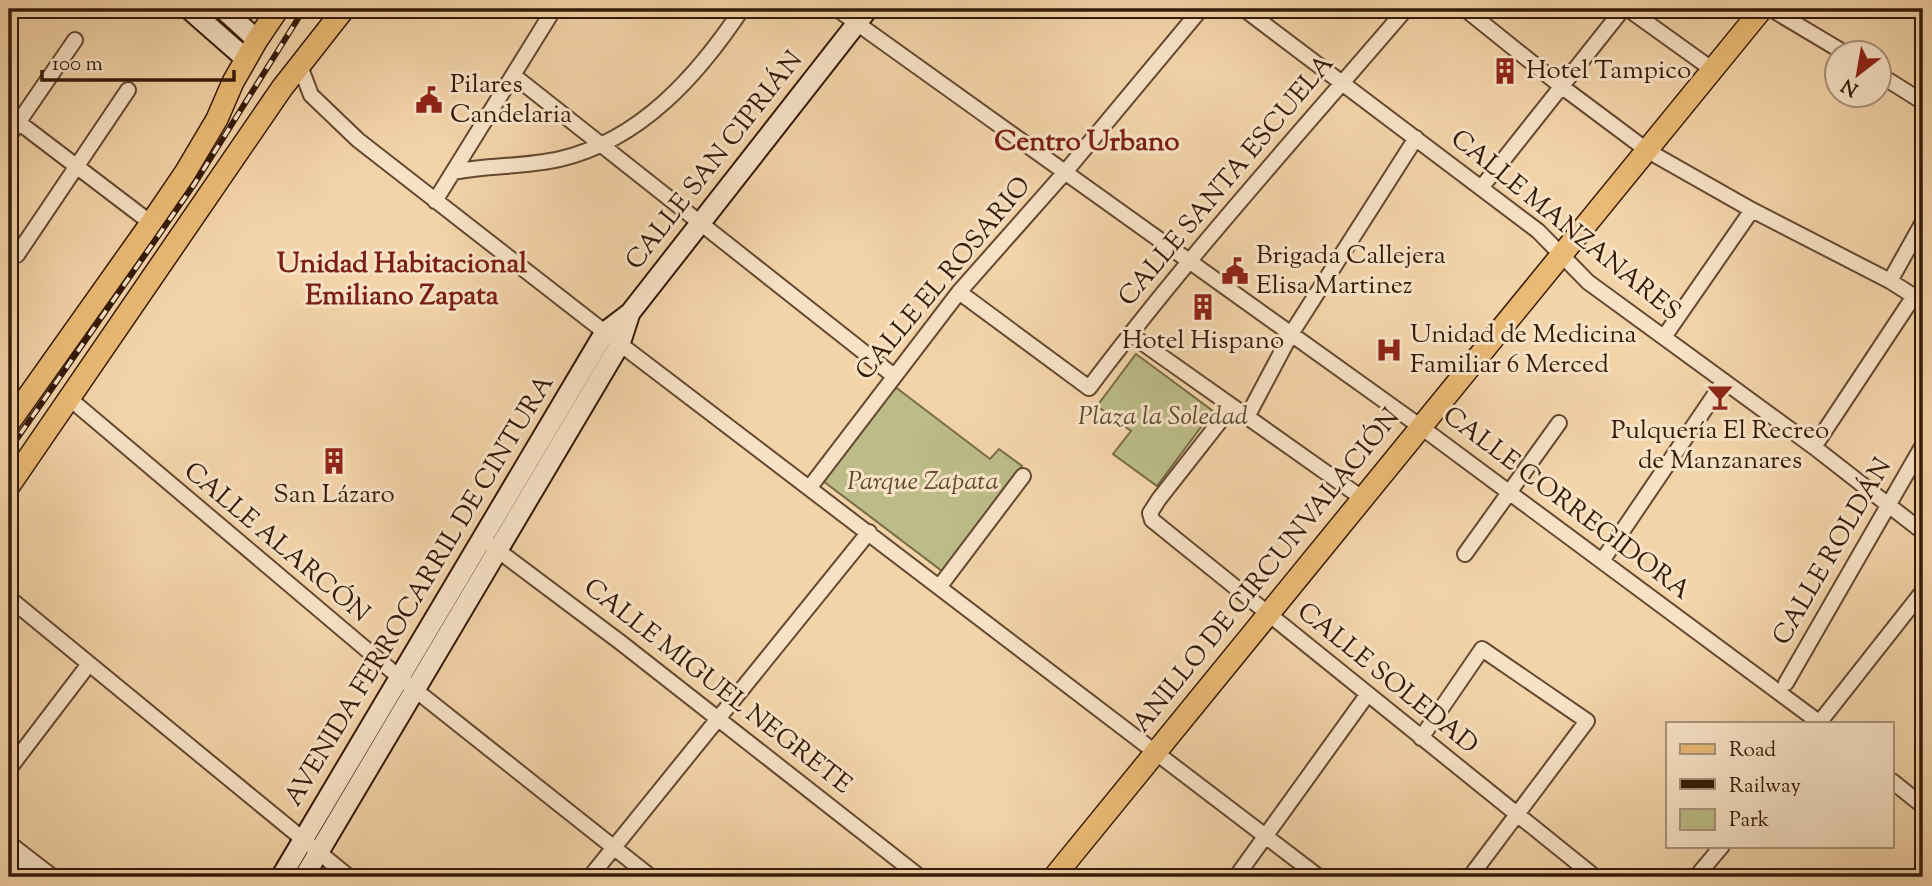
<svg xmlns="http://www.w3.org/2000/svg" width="1932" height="886" font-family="'Sorts Mill Goudy',serif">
<rect width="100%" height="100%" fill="#f3d3a8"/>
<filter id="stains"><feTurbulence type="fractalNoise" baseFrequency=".00286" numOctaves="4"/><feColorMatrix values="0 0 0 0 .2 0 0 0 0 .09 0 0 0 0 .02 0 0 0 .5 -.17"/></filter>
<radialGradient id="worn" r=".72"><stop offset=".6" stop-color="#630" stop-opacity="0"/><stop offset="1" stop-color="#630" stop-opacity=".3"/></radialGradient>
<path fill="#bbbc87" stroke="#786b48" stroke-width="2" d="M1136,354L1213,411L1157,486L1113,454L1131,431L1097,406Z
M894,386L990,459L999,449L1022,466L942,571L823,481Z"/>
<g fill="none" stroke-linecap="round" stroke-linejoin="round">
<defs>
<path id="street" d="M837,9L1421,427L1820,723
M1244,9L1538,231L1588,282L1814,447L1923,532
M1465,9L1561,86L1648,151L1752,210L1890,281L1923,302
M1628,9L1713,70
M1771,9L1843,52
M9,12L11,9
M300,66L311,95L358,140L620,344L1319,877
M513,75L894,376
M1880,75L1923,102
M9,115L151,223
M9,136L75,40
M454,172C489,165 525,167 560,159C641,140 698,75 742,9
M1481,188L1623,9
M435,201L554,9
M17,255L128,90
M1890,281L1923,222
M959,292L1089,388C1188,256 1299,134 1406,9
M1130,334L1362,498
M1664,337L1752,210
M70,399L399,677L651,877
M1232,406L1159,499L1150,513L1152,520L1595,877
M1247,417L1291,334L1416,138
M1814,447L1914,296
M810,487L959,292L1066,171L1201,9
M492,546L620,642L920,877
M1465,554L1559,423
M1602,561L1724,381
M940,586L1023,476
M9,598L349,877
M1786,683L1923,445
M1819,723L1923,591
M1421,738L1482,649L1587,721L1470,877
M9,769L89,664
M1892,781L1923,806
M9,843L53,877
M9,859L32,877
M590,877L869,532
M1236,877L1367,695
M1696,877L1722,846
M1922,877L1923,876"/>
<path id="secondary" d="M189,9L246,59
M223,9L257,40
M281,877L605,332L630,313L868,9
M304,877L620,344L630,313"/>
<path id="primary" d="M9,423L151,223L185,173L217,119L233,82L257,40L278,9
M9,486L282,88L344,9
M1054,877L1762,9"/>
</defs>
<use href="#street" stroke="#644830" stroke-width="18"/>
<use href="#secondary" stroke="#351a08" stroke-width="23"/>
<use href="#primary" stroke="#351a08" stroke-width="24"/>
<use href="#street" stroke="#f7e2c6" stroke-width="14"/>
<use href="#secondary" stroke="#f7e2c6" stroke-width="19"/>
<use href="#primary" stroke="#eaba74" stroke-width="21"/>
<defs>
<path id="rail" d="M9,450L195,183L304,9"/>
</defs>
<use href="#rail" stroke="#351a08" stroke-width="6"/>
<use href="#rail" stroke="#f7e2c6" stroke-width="3.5" stroke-dasharray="10" stroke-linecap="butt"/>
</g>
<defs>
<symbol id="building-bare" viewBox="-9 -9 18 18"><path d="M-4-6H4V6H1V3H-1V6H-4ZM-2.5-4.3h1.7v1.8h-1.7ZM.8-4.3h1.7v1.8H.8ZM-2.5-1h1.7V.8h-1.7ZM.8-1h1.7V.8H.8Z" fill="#8f2418" stroke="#f7e2c6" stroke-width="2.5" paint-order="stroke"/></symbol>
<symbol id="civic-bare" viewBox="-9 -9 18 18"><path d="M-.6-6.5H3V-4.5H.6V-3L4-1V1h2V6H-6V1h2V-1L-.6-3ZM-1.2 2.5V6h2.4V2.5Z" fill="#8f2418" stroke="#f7e2c6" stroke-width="2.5" paint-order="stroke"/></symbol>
<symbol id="hospital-bare" viewBox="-9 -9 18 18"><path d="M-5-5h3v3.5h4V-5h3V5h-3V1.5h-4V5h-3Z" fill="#8f2418" stroke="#f7e2c6" stroke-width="2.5" paint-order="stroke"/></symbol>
<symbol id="bar-bare" viewBox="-9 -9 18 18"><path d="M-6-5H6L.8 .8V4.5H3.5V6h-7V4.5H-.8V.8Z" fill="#8f2418" stroke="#f7e2c6" stroke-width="2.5" paint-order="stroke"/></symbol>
</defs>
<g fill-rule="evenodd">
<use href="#building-bare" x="1486" y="52" width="38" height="38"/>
<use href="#civic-bare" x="410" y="81" width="38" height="38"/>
<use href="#civic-bare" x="1216" y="252" width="38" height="38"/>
<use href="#building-bare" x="1184" y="288" width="38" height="38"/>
<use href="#hospital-bare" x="1370" y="331" width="38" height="38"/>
<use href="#bar-bare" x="1701" y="378" width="38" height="38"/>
<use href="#building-bare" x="315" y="442" width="38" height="38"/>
</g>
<g text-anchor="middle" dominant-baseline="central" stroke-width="6" stroke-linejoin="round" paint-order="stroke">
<g font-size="26" fill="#351a08" stroke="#f7e2c6" text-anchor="start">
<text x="1526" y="71">Hotel Tampico</text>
<text x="450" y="85">Pilares<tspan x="450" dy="30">Candelaria</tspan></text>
<text x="1256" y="256">Brigada Callejera<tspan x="1256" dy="30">Elisa Martinez</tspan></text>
<text x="1410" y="335">Unidad de Medicina<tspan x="1410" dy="30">Familiar 6 Merced</tspan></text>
<text x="1203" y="341" text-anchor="middle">Hotel Hispano</text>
<text x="1720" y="431" text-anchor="middle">Pulquería El Recreo<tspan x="1720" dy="30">de Manzanares</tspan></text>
<text x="334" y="495" text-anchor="middle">San Lázaro</text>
</g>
<g font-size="26" fill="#351a08" stroke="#f7e2c6">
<text transform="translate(715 161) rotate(-52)">CALLE SAN CIPRIÁN</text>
<text transform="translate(1227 181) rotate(-50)">CALLE SANTA ESCUELA</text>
<text transform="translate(1565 226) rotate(39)">CALLE MANZANARES</text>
<text transform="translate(944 279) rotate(-50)">CALLE EL ROSARIO</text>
<text transform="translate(1566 504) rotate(37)">CALLE CORREGIDORA</text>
<text transform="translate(276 543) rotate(40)">CALLE ALARCÓN</text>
<text transform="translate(1833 552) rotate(-60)">CALLE ROLDÁN</text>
<text transform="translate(1267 571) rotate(-51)">ANILLO DE CIRCUNVALACIÓN</text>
<text transform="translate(420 591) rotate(-59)">AVENIDA FERROCARRIL DE CINTURA</text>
<text transform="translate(1387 679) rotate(39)">CALLE SOLEDAD</text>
<text transform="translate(717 687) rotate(38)">CALLE MIGUEL NEGRETE</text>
</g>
<g font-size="26" font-style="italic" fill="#5d4b2e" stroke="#f7e2c6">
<text x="1163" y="417">Plaza la Soledad</text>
<text x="923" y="482">Parque Zapata</text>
</g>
<g font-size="28" font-weight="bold" fill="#7a1f14" stroke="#f7e2c6">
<text x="1087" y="143">Centro Urbano</text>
<text x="402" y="265">Unidad Habitacional<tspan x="402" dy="32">Emiliano Zapata</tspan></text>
</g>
</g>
<rect width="1932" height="886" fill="none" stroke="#f3d3a8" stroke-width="35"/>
<rect x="10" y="10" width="1911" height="865" fill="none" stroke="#351a08" stroke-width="3.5"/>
<rect x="18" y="18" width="1897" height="851" fill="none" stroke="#351a08" stroke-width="2"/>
<rect x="1666" y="722" width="228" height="126" fill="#f7e2c6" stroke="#a9927a" stroke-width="2"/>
<rect x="1680" y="744" width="35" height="10" fill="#eaba74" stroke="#a9927a" stroke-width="2"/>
<text x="1729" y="756" font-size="21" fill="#351a08">Road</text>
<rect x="1680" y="779" width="35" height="10" fill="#351a08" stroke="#a9927a" stroke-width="2"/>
<text x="1729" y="792" font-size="21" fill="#351a08">Railway</text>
<rect x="1680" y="809" width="35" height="21" fill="#bbbc87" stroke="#a9927a" stroke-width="2"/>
<text x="1729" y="826" font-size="21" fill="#351a08">Park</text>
<g transform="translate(1858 74) rotate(211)"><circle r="33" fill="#f7e2c6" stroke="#a9927a" stroke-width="2"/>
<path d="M0-5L12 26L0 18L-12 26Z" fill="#8f2418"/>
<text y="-10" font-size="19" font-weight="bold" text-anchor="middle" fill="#351a08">N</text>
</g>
<path d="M42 70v10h192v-10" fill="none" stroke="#351a08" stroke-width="3.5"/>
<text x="52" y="70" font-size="21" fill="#351a08" stroke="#f7e2c6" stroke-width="5" paint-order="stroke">100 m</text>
<rect width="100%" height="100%" filter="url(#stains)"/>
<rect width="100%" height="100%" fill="url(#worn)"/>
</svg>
